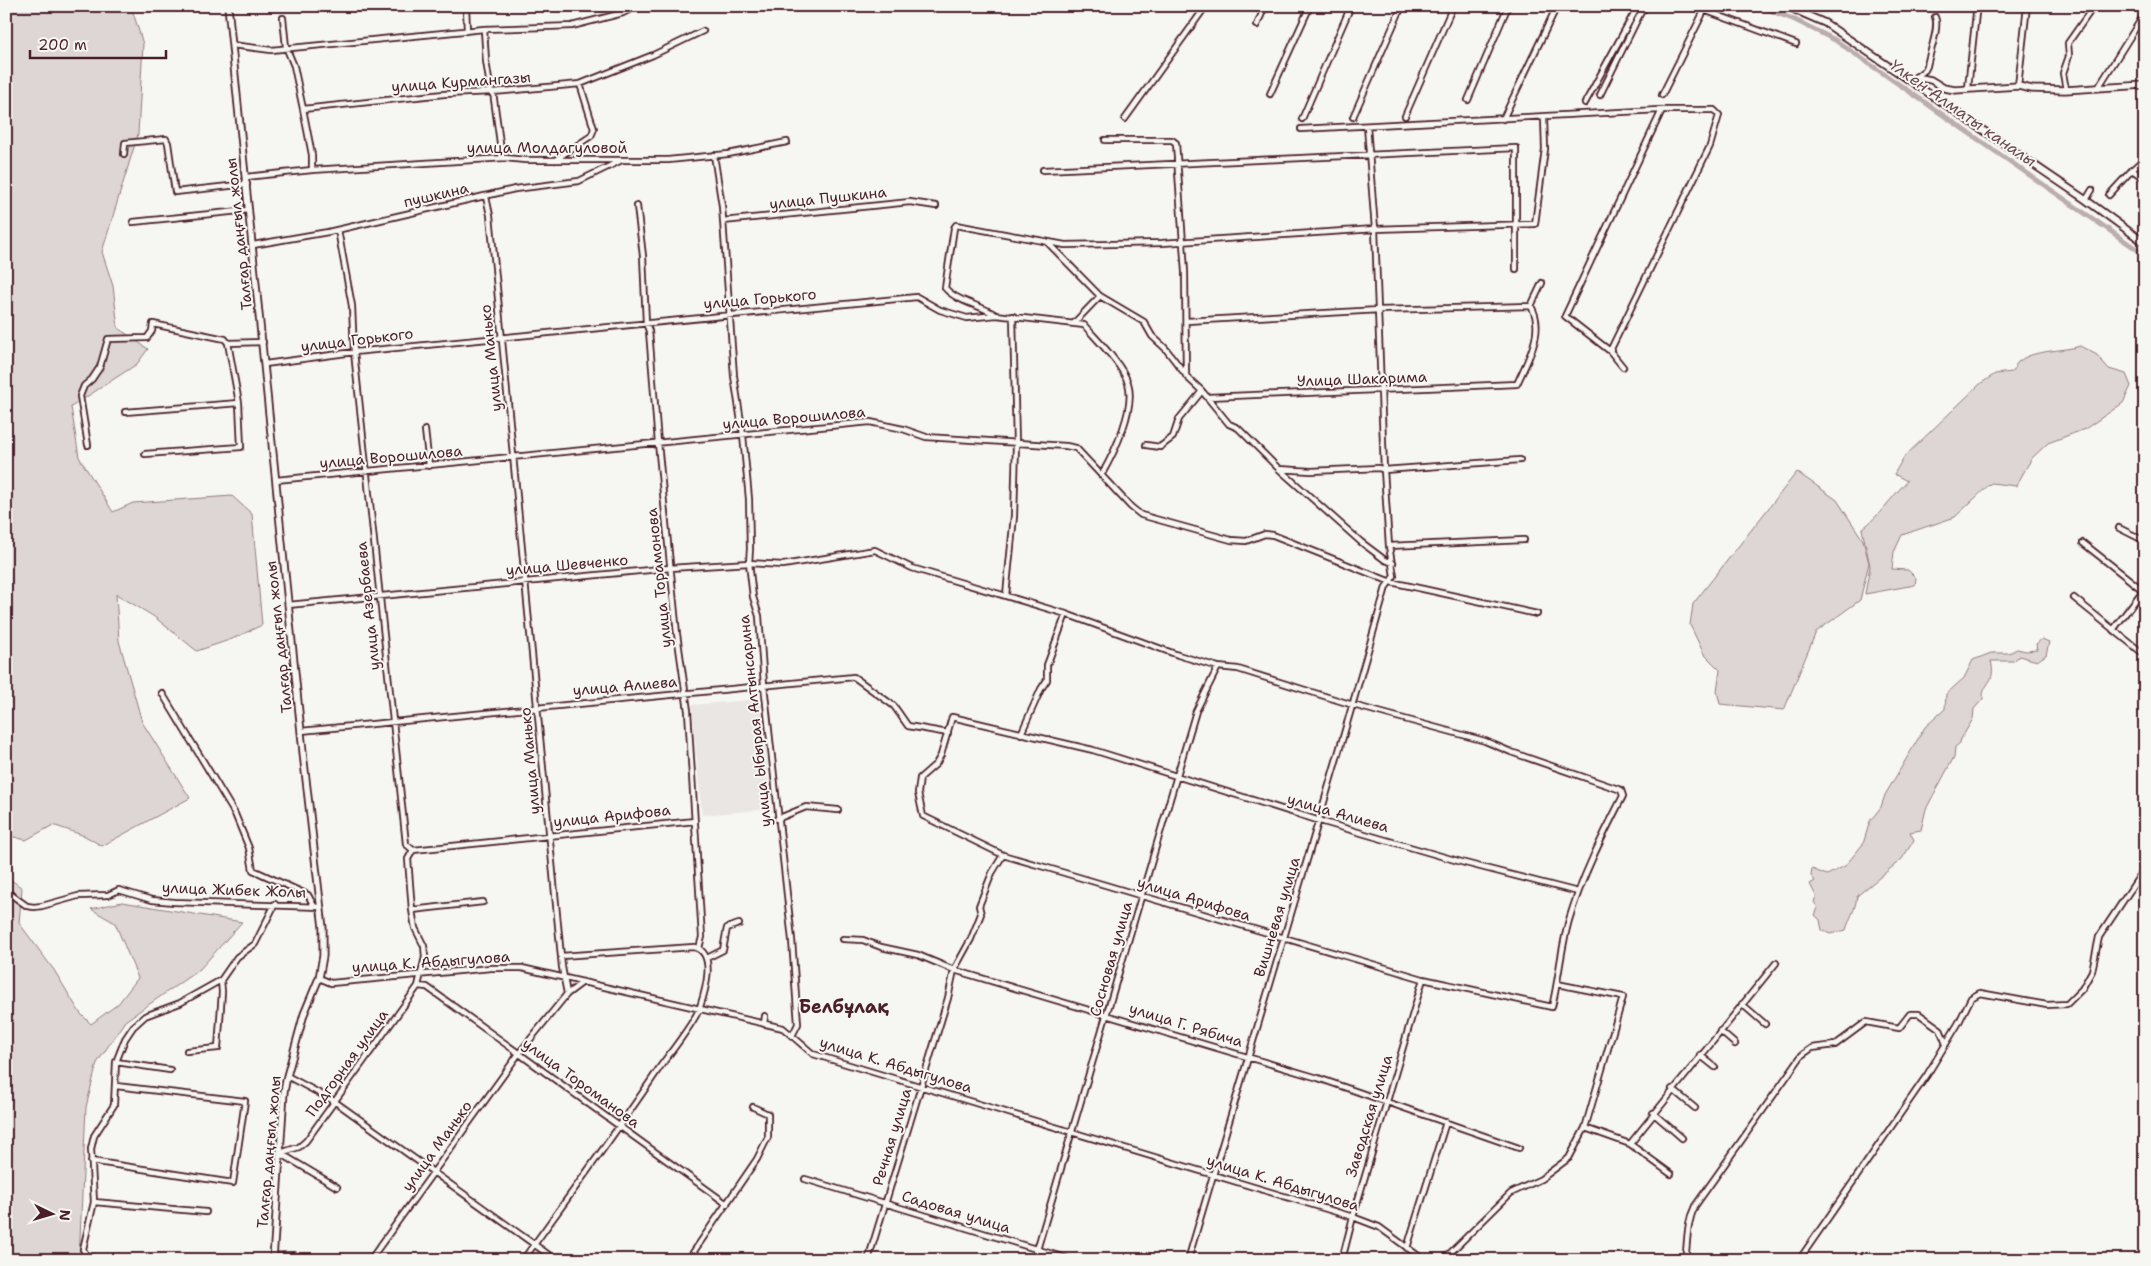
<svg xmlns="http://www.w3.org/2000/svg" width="2151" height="1266" font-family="'Shantell Sans',sans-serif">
<rect width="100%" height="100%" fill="#f6f6f2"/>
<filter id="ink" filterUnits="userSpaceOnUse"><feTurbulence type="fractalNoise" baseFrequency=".02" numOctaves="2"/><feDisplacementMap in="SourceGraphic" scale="10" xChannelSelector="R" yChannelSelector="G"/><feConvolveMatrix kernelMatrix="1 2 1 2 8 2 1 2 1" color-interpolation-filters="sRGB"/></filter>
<g filter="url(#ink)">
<path fill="#e9e6e3" d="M761,699L771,809L702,815L692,705Z"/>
<path fill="#ddd6d5" stroke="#947a80" d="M6,6H131L143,44L138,134L102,252L113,286L118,328L148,349L137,364L71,407L79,457L113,512L133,503L232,496L252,514L262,625L232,639L197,651L153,616L116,594L119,641L142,722L190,798L102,846L85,836L53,825L26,840L6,835Z
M2080,346L2097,355L2109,369L2126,374L2131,386L2123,403L2085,429L2048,443L2032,458L2016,486L1991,483L1955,517L1902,535L1894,552L1892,569L1908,570L1916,578L1915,585L1865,594L1870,566L1862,529C1879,516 1892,497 1907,481L1894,474L1904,457L1980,384L1995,374L2012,372C2014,369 2016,364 2018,362C2033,349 2062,352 2080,346Z
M1797,472L1837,500L1863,540L1869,563L1860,600L1816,632L1784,710L1720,704L1717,691L1720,670L1704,654L1690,625L1693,604Z
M2042,639L2049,642L2046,655L2037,661L2019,656L2014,661H1991C1997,684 1982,682 1983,699L1974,709L1973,719L1961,739L1960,743L1955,747L1954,757L1926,809L1921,830L1910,832L1914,840L1902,859L1857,896C1855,912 1850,916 1846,930L1830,934L1822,930L1820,920L1815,915L1818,908L1814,902L1816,896L1810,884L1815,881L1811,876L1812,869L1827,875L1845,866L1863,844L1870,821L1881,807L1885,795L1925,727L1945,709L1946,694L1964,678L1973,660L1991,653H2009L2017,649L2026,651L2037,650L2036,644Z
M6,876L22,888L19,923L54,970L80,1013L91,1024L118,1004L138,978L115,923L91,909L122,902L242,922L200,969L125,1021L97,1063L86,1107L79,1260H6Z"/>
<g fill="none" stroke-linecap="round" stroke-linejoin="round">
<path stroke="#bbadae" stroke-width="5" d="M1759,6L1795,20L1835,40L2145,255"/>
<defs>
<path id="minor" d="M466,6L467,31
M1693,6L1796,44
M283,18L286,47L294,66L303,109L444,94L493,92L580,84L653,55L703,31
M1257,25L1265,6
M484,29L486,61L491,93
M232,45L271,50L484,29L572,26L623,13L637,6
M1916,77L1925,70L1927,66C1929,54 1940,27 1935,17
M2018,86L2027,6
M1968,88L1976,13L1979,6
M2098,88L2145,13
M2066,90L2063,73L2069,56L2068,43L2094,6
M493,92L502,158
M1270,94L1310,6
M1600,95L1641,12L1647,6
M1662,95L1704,11
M1468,100L1508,6
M1585,103L1638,6
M303,109L312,155V170
M1405,116L1453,6
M1353,117L1402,6
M1125,119L1206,6
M1302,119L1351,6
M1503,119L1557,6
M1301,129L1659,110H1714L1719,115L1710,146L1610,351
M1105,140H1172L1176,143L1185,272L1186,376L1202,391
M124,154L125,143L166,139L168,143L175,192L247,184
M714,155L722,206L734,376L743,435L749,499L750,549L749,563L753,597L759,616L764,685L792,940L798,1024L792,1036
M2145,158L2132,170L2145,179
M555,160L591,136L594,129L580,84
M1043,170L1516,148V269
M246,177L312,170L505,158L525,160H668L728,154L787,142
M2109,195L2132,170
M2086,200L2092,190
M637,206L643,256L646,323L649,331L658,443L677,634L688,711L702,937L699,948
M723,221L910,202L936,206
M133,222L249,210
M1049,244L1100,296L1144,322L1152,336L1165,348L1186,375
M253,245L328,232L515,189L579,181L620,161
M1531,306L1542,283
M996,315C981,305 957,302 945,288L954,228L956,225L1065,245L1162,243L1375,229L1535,224L1545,149L1544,118
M1187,321L1379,310L1531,306C1546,331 1527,361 1517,384L1208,397
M1074,323L1100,296
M265,364L354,352L917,297L940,310L967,318L996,315L1084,325C1097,340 1122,364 1128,383C1136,408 1114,453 1102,474
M1623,367L1610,351L1565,316L1662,110
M125,412L239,403L228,343
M425,430L429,466
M88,445L80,396L84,386L92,379L100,367L108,339L147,338L152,331L153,324L225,339L228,343L263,342
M1146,445L1160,447L1173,437L1179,419L1202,391L1229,424L1238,428L1279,469L1311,471L1379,468L1384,470L1520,460
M145,454L241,447L239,403
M1279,469L1361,542L1385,560L1393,563
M276,480L870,422L903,429L926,437L1066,446L1076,448L1131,507L1141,515L1231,540L1246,541L1265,534L1273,535L1391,582L1537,614
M2119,528L2145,541
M2083,543L2145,592
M1389,546L1524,540
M1006,595L1014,516L1016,444L1013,316
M2074,598L2145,655
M288,605L670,568L749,563L783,565L875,550L912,568L1066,614L1178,655L1218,667L1238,669L1353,705L1485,741L1511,752L1621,790L1623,796C1602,837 1582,876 1569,920C1561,948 1559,978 1552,1007L1423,979L1041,866L1003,855L923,816L918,793L920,778L936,764L941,755L952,717L1093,750L1320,821L1465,863L1578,892
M2113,630L2144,589
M162,693L235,814L249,848L253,870L308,895L314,906
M301,731L854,677L894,706L908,726L948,733
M1021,734L1041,689L1047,680V665L1066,614
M777,819L806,807L838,810
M413,850L695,821
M6,891L27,906L34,907L42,906L78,896L108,895L119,890L152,900L174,902L320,907
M412,910L483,902
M843,939L863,940L881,947L918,955L954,970L1318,1078L1519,1148
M707,958L723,950L727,928L739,924
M319,978L331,983L491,968H522L783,1028L813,1054L1353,1217L1379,1227L1424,1260
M418,986L427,987L727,1204
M567,994L583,982
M1742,1004L1765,1024
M764,1024L765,1016
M1720,1031L1735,1044
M187,1051L218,1048L222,992L221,980
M1700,1055L1715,1067
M116,1062L170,1070
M287,1076L334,1101L556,1260
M1672,1089L1695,1108
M1653,1113L1682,1138
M1585,1128L1630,1144L1776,963
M1630,1144L1671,1174
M280,1153L299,1147L306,1141L418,986L425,957L424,946L415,928L412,910L408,859L413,850L406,844L354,352L352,306L338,230
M280,1153L337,1187
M91,1161L233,1183L245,1101L116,1086
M805,1179L1072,1260
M94,1202L83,1249L87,1257L109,1260
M206,1212L94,1202L91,1149L94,1136L114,1105L116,1062L125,1039L133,1027L145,1016L180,1003L221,980L237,957L255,944L275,904
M1407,1248L1446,1122
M273,1256L294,1255L306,1260
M370,1260L520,1052L567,994L562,967L490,215L486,197
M523,1260C569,1196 616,1133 660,1067C670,1053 695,1022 700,1007C705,992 717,952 694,947L561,956
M688,1260L757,1159L768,1137V1114L753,1107
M868,1260L948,998L954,970L971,939L981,914L979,906L992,873L1003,855
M1034,1260L1196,711L1218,667
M1188,1260C1254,1036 1323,812 1386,587L1394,576L1389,546L1384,470L1375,229L1367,126
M1342,1260L1353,1217L1423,979
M1443,1260L1511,1193L1541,1179L1569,1158L1585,1128L1623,997L1557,984
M1685,1260C1688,1241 1686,1224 1695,1206L1802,1055L1812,1048L1835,1045L1866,1022L1899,1028L1910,1014H1919L1940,1029L1946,1044
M1799,1260L1927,1075L1958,1024L1971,998L1980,993L2047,1005L2067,1004L2082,989L2092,971L2099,937L2145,868"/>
<path id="major" d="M228,6L304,762L323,928V956L319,978L304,1014L287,1076L284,1092L273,1260
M1786,6L1825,23L2086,200L2145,243
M1916,77L1931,80L1944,88L1955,90L2018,86L2032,89L2065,90L2145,85"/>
</defs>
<use href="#minor" stroke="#4a1f2b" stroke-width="8"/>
<use href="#major" stroke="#4a1f2b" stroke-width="9"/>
<use href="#minor" stroke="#f6f6f2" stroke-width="4.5"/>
<use href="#major" stroke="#f6f6f2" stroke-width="5.5"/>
</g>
</g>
<g text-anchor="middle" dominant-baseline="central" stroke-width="4" stroke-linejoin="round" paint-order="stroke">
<g font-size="15" fill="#4a1f2b" stroke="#f6f6f2">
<text transform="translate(461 82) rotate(-4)">улица Курмангазы</text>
<text x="547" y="148">улица Молдагуловой</text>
<text transform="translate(436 195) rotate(-13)">пушкина</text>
<text transform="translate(828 198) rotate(-6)">улица Пушкина</text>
<text transform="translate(239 234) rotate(-96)">Талғар даңғыл жолы</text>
<text transform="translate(760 299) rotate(-5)">улица Горького</text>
<text transform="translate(357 340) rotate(-7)">улица Горького</text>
<text transform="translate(491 358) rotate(-96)">улица Манько</text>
<text transform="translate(1362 379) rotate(-2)">Улица Шакарима</text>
<text transform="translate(794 418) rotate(-5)">улица Ворошилова</text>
<text transform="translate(391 457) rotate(-5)">улица Ворошилова</text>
<text transform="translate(567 565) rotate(-5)">улица Шевченко</text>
<text transform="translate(659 578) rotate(-96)">улица Торамонова</text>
<text transform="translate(368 606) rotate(-96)">улица Азербаева</text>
<text transform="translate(279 637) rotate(-96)">Талғар даңғыл жолы</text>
<text transform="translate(625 686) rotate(-5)">улица Алиева</text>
<text transform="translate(755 721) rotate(-96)">улица Ыбырая Алтынсарина</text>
<text transform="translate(530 761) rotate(-95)">улица Манько</text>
<text transform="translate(1338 813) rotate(16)">улица Алиева</text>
<text transform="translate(612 816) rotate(-6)">улица Арифова</text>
<text transform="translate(234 890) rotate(2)">улица Жибек Жолы</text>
<text transform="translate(1194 899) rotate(17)">улица Арифова</text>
<text transform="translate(1277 917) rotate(-73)">Вишневая улица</text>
<text transform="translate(1111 959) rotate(-74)">Сосновая улица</text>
<text transform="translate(431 962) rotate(-4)">улица К. Абдыгулова</text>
<text transform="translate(1186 1025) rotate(17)">улица Г. Рябича</text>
<text transform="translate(347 1063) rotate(-54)">Подгорная улица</text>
<text transform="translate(896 1065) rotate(17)">улица К. Абдыгулова</text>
<text transform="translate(581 1083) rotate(36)">улица Тороманова</text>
<text transform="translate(1369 1116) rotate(-73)">Заводская улица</text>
<text transform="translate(892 1137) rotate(-73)">Речная улица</text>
<text transform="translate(437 1146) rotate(-54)">улица Манько</text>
<text transform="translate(269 1152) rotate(-85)">Талғар даңғыл жолы</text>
<text transform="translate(1283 1183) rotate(17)">улица К. Абдыгулова</text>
<text transform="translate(956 1212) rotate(17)">Садовая улица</text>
</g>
<g font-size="16" font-style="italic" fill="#6c4a52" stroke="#f6f6f2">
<text transform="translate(1963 113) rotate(35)">Үлкен Алматы каналы</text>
</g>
<g font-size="18" font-weight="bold" fill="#4a1f2b" stroke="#f6f6f2">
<text x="844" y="1007">Белбұлақ</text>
</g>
</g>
<rect width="2151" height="1266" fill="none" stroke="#f6f6f2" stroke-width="25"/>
<rect x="12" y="12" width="2126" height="1241" fill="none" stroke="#4a1f2b" stroke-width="2" filter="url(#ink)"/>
<g transform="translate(52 1214) rotate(95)" stroke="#f6f6f2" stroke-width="4" paint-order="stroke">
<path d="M0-4L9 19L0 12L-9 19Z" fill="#4a1f2b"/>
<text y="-8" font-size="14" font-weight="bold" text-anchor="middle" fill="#4a1f2b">N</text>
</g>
<path d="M30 50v8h136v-8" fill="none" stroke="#4a1f2b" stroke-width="2.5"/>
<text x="38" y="50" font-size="15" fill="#4a1f2b" stroke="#f6f6f2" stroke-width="4" paint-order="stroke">200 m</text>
</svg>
